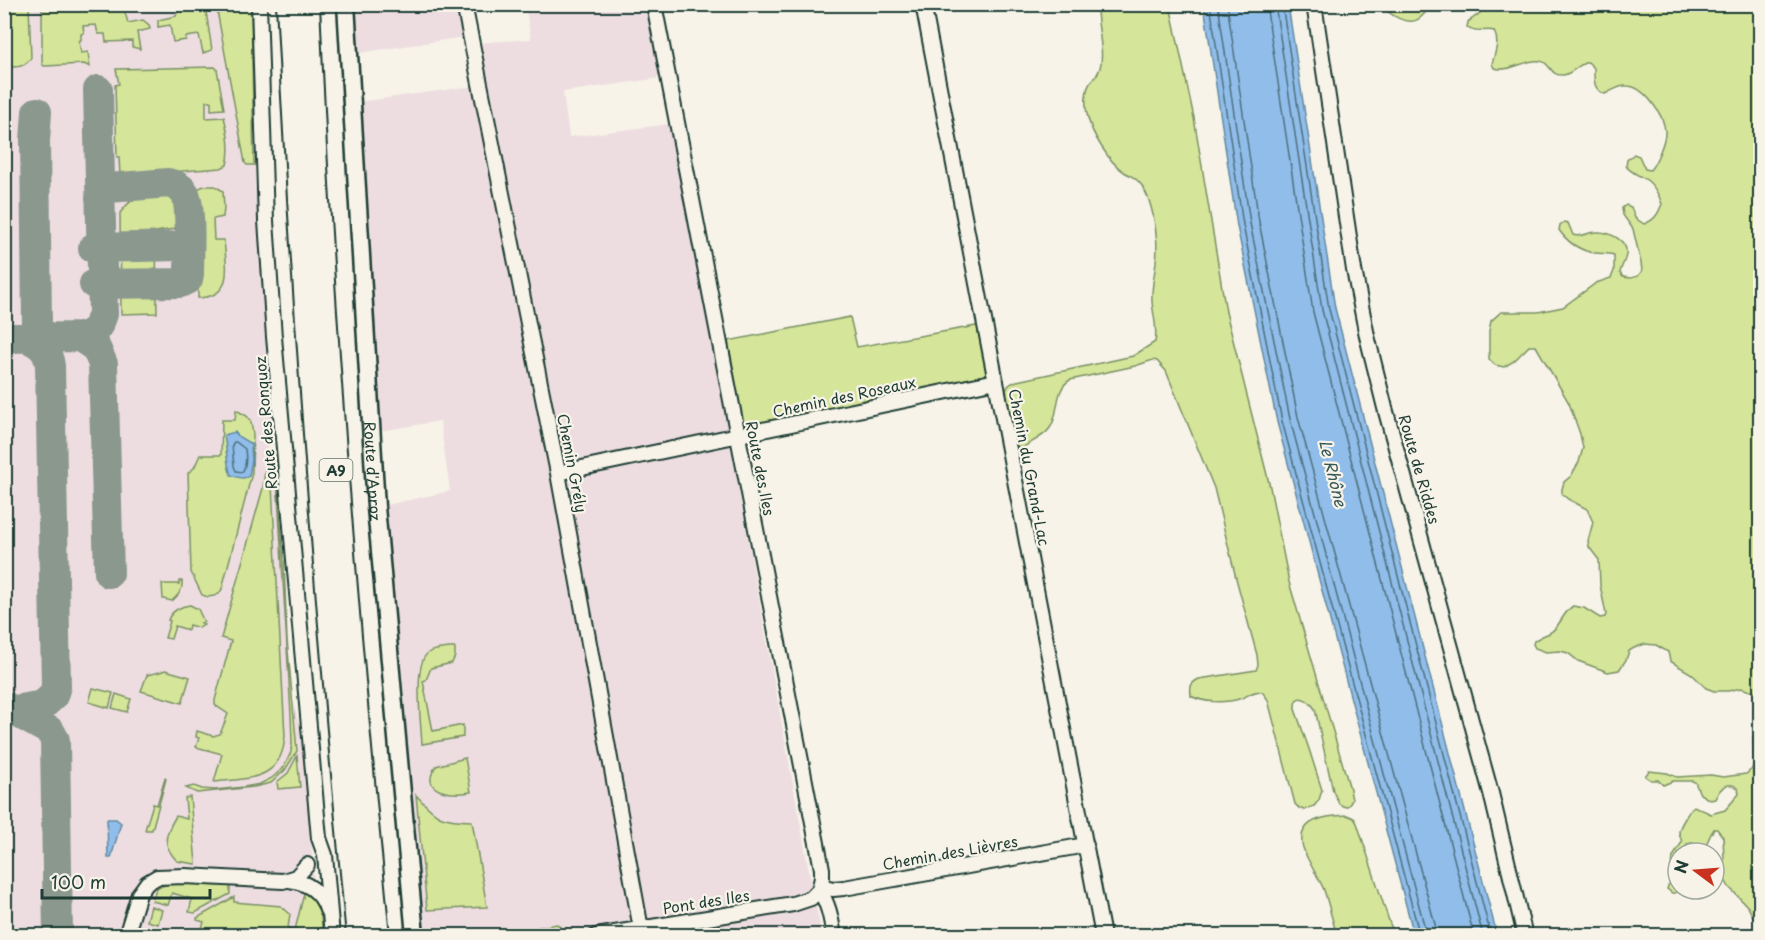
<svg xmlns="http://www.w3.org/2000/svg" width="1765" height="940" font-family="'Playpen Sans',sans-serif">
<rect width="100%" height="100%" fill="#f7f3e8"/>
<filter id="ink" filterUnits="userSpaceOnUse"><feTurbulence type="fractalNoise" baseFrequency=".0167" numOctaves="2"/><feDisplacementMap in="SourceGraphic" scale="12" xChannelSelector="R" yChannelSelector="G"/><feConvolveMatrix kernelMatrix="1 2 1 2 8 2 1 2 1" color-interpolation-filters="sRGB"/></filter>
<g filter="url(#ink)">
<path fill="#eddde0" d="M5,5H251L255,174L273,439L269,444L267,457L275,463L283,573L289,684L304,744L318,935L5,936Z
M355,5H460L476,43L531,39L525,5H646L660,78L563,92L569,137L669,124L717,371L812,887L822,935H422L382,506L450,491L440,421L380,431L358,102L475,86L464,37L359,53Z"/>
<path fill="#d5e599" stroke="#7a9166" stroke-width="1.5" d="M42,4L125,5L123,6L128,23L143,20L149,25L150,29L137,32L140,49L132,47V41L106,42L105,34H98L96,25L83,26L84,33L81,34V40L79,41L81,53L88,52L90,67L84,64L45,66L42,65Z
M189,4L205,5L212,50L203,53L199,35L186,37V40L173,42L170,25L158,27V20L176,16L179,7Z
M4,5H29L31,58C24,68 16,67 5,67Z
M216,5H251L254,165H247L245,163Z
M1097,5H1170L1194,118L1226,312L1270,487L1289,582L1350,789L1352,800L1349,805L1345,807L1339,804L1333,791L1315,709C1309,700 1294,690 1295,709L1309,749L1322,790L1319,800L1314,806L1304,810L1299,808L1295,804L1268,700C1267,698 1263,693 1262,692C1254,689 1246,698 1239,699C1226,703 1203,703 1191,696C1190,687 1190,683 1199,679L1256,670L1258,665L1257,655L1237,582L1214,488L1166,371L1157,361L1153,360L1135,366L1070,380C1054,389 1060,414 1050,428C1044,437 1031,442 1022,448L1017,447L1013,443L1005,396C1006,387 1008,384 1017,381L1133,356L1155,342C1158,327 1153,316 1152,301C1151,288 1155,274 1156,261C1159,239 1153,198 1139,182C1135,177 1129,175 1124,172C1108,161 1091,133 1087,114C1085,105 1085,91 1090,83C1094,78 1098,75 1100,68C1105,51 1096,24 1097,5Z
M1383,5H1434C1428,8 1425,14 1420,18C1409,27 1388,15 1383,5Z
M1484,5H1760V694L1741,688L1728,691H1714L1706,688L1692,674L1670,661L1668,652L1656,645L1645,644L1634,648L1629,651L1626,660L1619,670L1608,672L1578,661L1568,653L1560,651L1546,652L1535,648L1533,644L1534,641C1539,637 1546,635 1551,632C1561,625 1563,612 1573,606L1584,608L1600,618L1605,617L1606,614L1600,585L1599,560L1589,547L1588,541L1593,522L1587,509L1568,499L1562,494V489L1564,482L1571,476L1579,462L1583,448L1580,434L1569,403L1536,346H1529L1514,361L1504,367L1495,365L1489,359V331L1491,321L1501,312H1538L1563,307L1596,283L1611,278L1614,271V255C1608,253 1602,254 1595,253C1580,251 1567,242 1559,230L1560,225L1564,222L1568,223L1573,235C1581,238 1588,232 1596,232C1609,231 1629,241 1626,255C1625,261 1621,267 1620,273L1623,277L1631,278L1638,276L1642,271L1641,263L1633,229L1623,215L1622,208L1626,205L1631,207L1635,218L1644,224C1655,220 1658,214 1662,204C1659,195 1655,187 1648,181C1640,175 1632,174 1626,166L1627,160L1634,154L1639,156L1645,169L1650,170C1656,163 1666,140 1665,131C1664,115 1644,86 1627,86C1619,85 1612,91 1605,94C1593,90 1594,80 1594,68L1588,62C1578,64 1572,74 1563,75C1549,76 1551,62 1540,61C1524,59 1510,73 1494,68L1492,64C1495,52 1500,43 1494,31C1485,28 1475,35 1467,27L1468,22L1480,13Z
M215,67L217,69L224,109L211,110V101H206V118L224,117C228,132 231,150 227,165L221,168L120,176L119,157H117L115,85L119,84L116,69Z
M204,186H215L223,191L224,208L223,217L213,219L214,240H224C226,266 235,297 198,298L197,191L199,188Z
M143,195C157,195 178,192 180,211C180,219 179,223 174,229L156,232L157,313L121,314L120,213C127,204 132,199 143,195Z
M850,317L857,347L982,325L988,378L751,427L743,422L728,341Z
M236,410L247,416L251,422L253,435L252,473L222,589L219,594L214,596L208,597L202,595L191,572L188,473L194,468L200,455H221L222,420H235Z
M266,461L271,466L285,736C282,781 249,778 214,782L222,754L196,747L199,738L196,737L197,731L213,736L220,734L228,714L215,705V700L231,641L221,638L263,488Z
M276,462L284,563L287,639L297,751L285,770L271,783L254,787L197,793L186,788L194,786L202,789L215,790L244,787L260,784L272,778L284,767L291,752L292,743L291,715Z
M179,581H182C183,591 178,595 172,601L163,599L162,584H179Z
M190,605L198,609L204,622L201,623L204,625L199,628L189,625L188,630L175,626L171,639L165,638L170,621L168,620C171,611 181,606 190,605Z
M450,648H455V656L452,663L431,668L426,680L423,681L433,731L463,725V737L422,744C421,725 413,663 428,653C434,649 443,649 450,648Z
M165,670L190,677L182,703L141,691L147,675L160,672Z
M93,688L113,693L109,708L89,702Z
M116,694L131,699L127,712L112,708Z
M1760,721V930L1748,907L1729,887L1725,880L1723,837L1717,829H1714C1705,841 1709,853 1692,843L1687,844L1683,853H1678L1679,890L1675,893H1672L1667,889L1668,886L1673,879L1672,866L1673,857L1682,842C1681,838 1679,835 1679,832C1679,827 1690,809 1694,806L1711,814L1725,810L1739,794L1738,788C1727,780 1720,788 1715,799L1710,800L1700,794L1695,782L1692,781H1673L1663,785L1658,780H1651L1645,776L1649,771L1667,773L1677,777L1711,775L1723,777L1746,774L1752,769L1754,763L1753,738L1757,725Z
M297,756L300,787L278,789L277,782L288,773Z
M465,758L471,792C452,795 418,793 436,766Z
M165,778L166,779L152,830H145L153,804L157,805Z
M416,795C437,818 441,820 472,821L487,907L427,910Z
M190,797L196,864L177,861C161,844 165,834 176,816L187,819L185,798Z
M1347,815L1354,818L1357,823L1390,924L1395,935H1337C1332,920 1329,905 1324,890C1319,877 1303,855 1302,843C1299,818 1329,816 1347,815Z
M178,882L230,885V894L195,913L189,912L192,899L172,893L168,905L152,901L156,889L162,886Z
M305,889L319,900L322,926L319,935H200L204,922L197,920V918L234,897V902L281,906L290,914L288,928L295,930Z
M151,906L162,910L158,924L147,921Z
M557,924L560,927L559,931L538,936L428,935L516,931Z"/>
<path fill="#90bdea" stroke="#638aa1" stroke-width="1.5" d="M1204,5H1288L1335,308L1497,935H1414L1277,422L1237,226Z
M235,432L239,437L251,444L252,460L249,476C244,480 237,477 231,475C226,463 227,449 224,435Z
M107,819H116L121,823L111,858H108Z"/>
<g fill="none" stroke-linecap="round" stroke-linejoin="round">
<path stroke="#4c707d" stroke-width="1.5" d="M1210,4L1243,225L1282,421L1420,936
M1218,4L1250,223L1290,419L1427,936
M1227,4L1259,222L1298,417L1436,928V936
M1266,4L1313,312L1474,936
M1275,4L1322,310L1483,936
M1282,4L1329,309L1491,936
M234,442H236L245,449C246,456 247,466 242,472L236,471L234,466L232,445Z"/>
<path stroke="#8b988e" stroke-width="30" d="M93,248L180,246L184,245L189,237
M94,284L180,283L188,279L189,274C189,258 192,203 184,192C180,186 175,185 168,183L109,188L104,191L100,198
M80,337L96,348L103,364L109,573
M4,338L80,337C94,334 99,327 103,314L98,90
M27,338L33,335L37,325L35,141L37,112
M7,707L50,731L55,740L58,936
M4,712L43,705L53,696L56,686L50,366C48,351 41,343 27,338"/>
<defs>
<path id="minor" d="M259,4L266,221L274,337L319,838L325,855L332,936
M464,4L558,473L641,929
M654,4L822,869V878L819,890
M923,4L1103,936
M1314,4L1354,270L1367,336L1385,408L1491,793L1525,936
M558,473L996,381
M289,880C307,882 322,892 327,910
M821,886L833,889L844,888L1086,845
M819,890C829,904 831,919 834,936
M126,936L139,894L147,883L157,877L185,876L283,881L296,877L307,865
M596,936L793,904L811,898L819,890"/>
<g id="tertiary">
<path id="s1" d="M346,4L376,507L415,936"/>
</g>
<path id="motorway" d="M289,4C305,316 329,626 359,936
M307,4C320,315 346,626 377,936"/>
</defs>
<use href="#minor" stroke="#1f3d34" stroke-width="18"/>
<use href="#tertiary" stroke="#1f3d34" stroke-width="21"/>
<use href="#motorway" stroke="#1f3d34" stroke-width="28"/>
<use href="#minor" stroke="#f7f3e8" stroke-width="14"/>
<use href="#tertiary" stroke="#f7f3e8" stroke-width="16"/>
<use href="#motorway" stroke="#f7f3e8" stroke-width="24"/>
</g>
</g>
<g text-anchor="middle" dominant-baseline="central" stroke-width="4.5" stroke-linejoin="round" paint-order="stroke">
<rect fill="#f7f3e8" stroke="#60746a" stroke-width="1.5" x="319.5" y="459" width="33" height="22" rx="4.5"/>
<g font-size="14" font-weight="bold" fill="#1f3d34">
<text x="336" y="470">A9</text>
</g>
<g font-size="15" fill="#1f3d34" stroke="#f7f3e8">
<text transform="translate(844 396) rotate(-12)">Chemin des Roseaux</text>
<text transform="translate(265 423) rotate(-95)">Route des Ronquoz</text>
<text transform="translate(573 463) rotate(79)">Chemin Grély</text>
<text transform="translate(1030 467) rotate(79)">Chemin du Grand-Lac</text>
<text transform="translate(761 468) rotate(79)">Route des Iles</text>
<text transform="translate(1420 469) rotate(74)">Route de Riddes</text>
<text stroke="none"><textPath href="#s1" startOffset="468">Route d'Aproz</textPath></text>
<text transform="translate(950 852) rotate(-10)">Chemin des Lièvres</text>
<text transform="translate(706 901) rotate(-9)">Pont des Iles</text>
</g>
<g font-size="16" font-style="italic" fill="#365758" stroke="#f7f3e8">
<text transform="translate(1334 473) rotate(76)">Le Rhône</text>
</g>
</g>
<rect width="1765" height="940" fill="none" stroke="#f7f3e8" stroke-width="24"/>
<rect x="12" y="12" width="1741" height="916" fill="none" stroke="#1f3d34" stroke-width="2" filter="url(#ink)"/>
<g transform="translate(1696 871) rotate(286)"><circle r="28" fill="#f7f3e8" stroke="#a1aaa0" stroke-width="1.5"/>
<path d="M0-4.5L10 22L0 15L-10 22Z" fill="#c8321e"/>
<text y="-9" font-size="16" font-weight="bold" text-anchor="middle" fill="#1f3d34">N</text>
</g>
<path d="M42 889v9h168v-9" fill="none" stroke="#1f3d34" stroke-width="3"/>
<text x="51" y="889" font-size="18" fill="#1f3d34" stroke="#f7f3e8" stroke-width="4.5" paint-order="stroke">100 m</text>
</svg>
